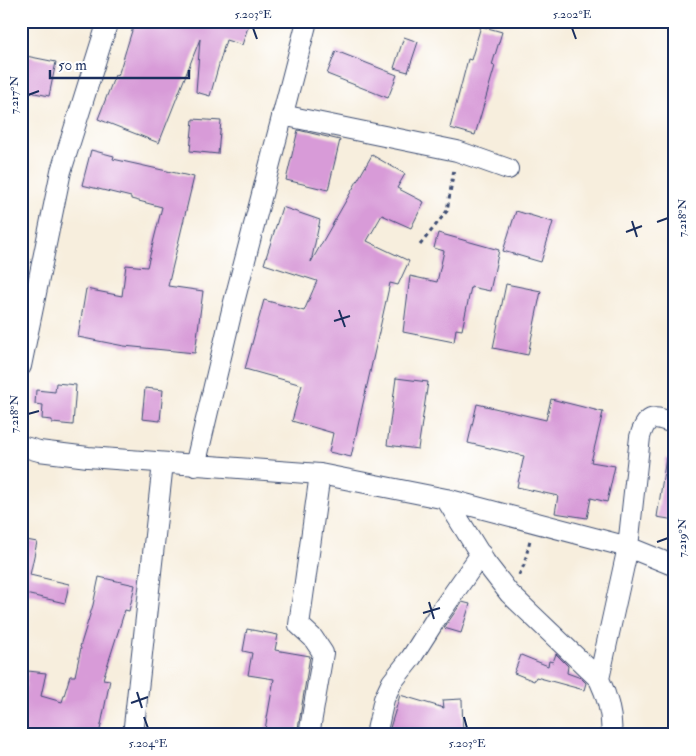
<svg xmlns="http://www.w3.org/2000/svg" width="696" height="756" font-family="'IM FELL Double Pica',serif">
<rect width="100%" height="100%" fill="#fff"/>
<filter id="ink" filterUnits="userSpaceOnUse"><feTurbulence type="fractalNoise" baseFrequency=".02" numOctaves="2"/><feDisplacementMap in="SourceGraphic" scale="10" xChannelSelector="R" yChannelSelector="G"/><feConvolveMatrix kernelMatrix="1 2 1 2 8 2 1 2 1" color-interpolation-filters="sRGB"/></filter>
<filter id="wash" filterUnits="userSpaceOnUse"><feTurbulence type="fractalNoise" baseFrequency=".0096" numOctaves="4" result="noise"/><feDisplacementMap in="SourceGraphic" scale="20" xChannelSelector="R" yChannelSelector="G"/><feGaussianBlur stdDeviation="1.12" result="paint"/><feColorMatrix in="noise" values="0 0 0 0 0 0 0 0 0 0 0 0 0 0 0 0 0 1.4 0 .05"/><feComposite in="paint" operator="in"/></filter>
<g filter="url(#wash)">
<rect width="100%" height="100%" fill="#f7eedd"/>
<g id="blocks">
<path fill="#d89bd8" d="M135,21H250L242,45L226,40L210,96L196,92L200,39L159,143L98,119L115,75L118,76Z
M481,26L502,32L492,65L495,66L475,135L450,128L468,59L471,60Z
M404,37L418,42L408,72L394,68Z
M336,51L397,75L388,98L327,74Z
M21,55L56,62L49,96L21,90Z
M193,119L221,121L218,154L190,151Z
M298,130L340,140L328,190L286,180Z
M91,150L114,156L113,159L194,177L168,286L203,291L195,353L124,346L78,337L86,289L122,296L126,265L147,267L162,207L131,199V197L82,185Z
M372,155L405,174L397,188L424,202L411,228L382,215L367,241L409,261L398,285L390,283L351,457L329,452L333,433L292,421L302,385L245,369L264,300L304,311L317,281L264,264L282,207L320,220L311,262Z
M516,211L553,222L541,262L503,251Z
M438,233L499,250L490,291L471,287L462,330L456,329L454,342L403,332L410,276L437,282L444,251L434,248Z
M506,284L541,291L528,355L493,348Z
M396,378L428,382L418,449L387,445Z
M56,383L76,385L73,425L52,423V420L42,419L43,405L35,404L36,390L55,392Z
M145,388L163,390L160,421L142,419Z
M551,399L603,412L591,462L615,466L607,502L591,498L587,518L555,513L558,496L517,487L524,456L468,443L477,404L546,420Z
M666,458L675,459V520L657,517Z
M21,539L37,542L30,575L69,584L65,603L21,593Z
M99,577L135,585L129,611L125,610L103,679L110,680L99,735H24L23,699L28,671L46,673L41,696L62,702L70,676H75L81,648L80,647L93,605Z
M462,602L470,604L461,633L444,628Z
M247,629L278,635L275,650L310,656L297,735H264L274,679L248,675L252,653L243,651Z
M556,654L568,666L567,673L581,678L586,683L584,690L536,677L534,681L514,673L521,655L548,666L549,661L553,662Z
M400,695L444,708L443,700L462,699L463,735H411L390,728Z"/>
</g>
</g>
<g filter="url(#ink)">
<use href="#blocks" fill-opacity="0" stroke="#3c4c71" stroke-width="1"/>
<g fill="none" stroke-linecap="round" stroke-linejoin="round">
<defs>
<path id="minor" d="M282,115L457,151L508,169
M21,366L61,171L108,21
M21,446L39,451L88,457L320,474L446,499L628,547L675,566
M195,466L233,306L307,21
M446,499L485,562L509,593L599,679C607,696 613,716 611,735
M599,679L628,547L640,437C647,413 655,416 675,424
M133,735L163,463
M309,735L323,653L313,638L299,625L320,474
M376,735L384,699L392,682L411,658L437,617L481,554"/>
</defs>
<use href="#minor" stroke="#3c4c71" stroke-width="22"/>
<path stroke="#3c4c71" stroke-width="3" stroke-dasharray="4 4" stroke-linecap="butt" d="M420,245L447,211L454,169
M519,575L524,565L530,540"/>
<use href="#minor" stroke="#fff" stroke-width="20"/>
</g>
</g>
<path fill="none" stroke="#1b2f5e" stroke-width="2" d="M253,28L257,39M572,28L576,39M28,95L39,91M632,221L637,237M657,222L668,218M626,232L642,226M339,310L345,327M334,321L350,316M28,414L39,411M657,542L668,538M429,602L434,619M423,613L440,608M137,692L142,708M131,703L148,697M144,717L148,728M464,717L467,728"/>
<rect width="696" height="756" fill="none" stroke="#fff" stroke-width="55"/>
<path d="M50 70v8h139v-8" fill="none" stroke="#1b2f5e" stroke-width="2.5"/>
<text x="58" y="70" font-size="15" fill="#1b2f5e" stroke="#ffffff" stroke-width="4" paint-order="stroke">50 m</text>
<rect x="28" y="28" width="640" height="700" fill="none" stroke="#1b2f5e" stroke-width="2"/>
<g font-size="12" text-anchor="middle" fill="#1b2f5e">
<text x="253" y="18">5.203°E</text>
<text x="572" y="18">5.202°E</text>
<text transform="translate(14 95) rotate(-90)" y="4">7.217°N</text>
<text transform="translate(682 218) rotate(-90)" y="4">7.218°N</text>
<text transform="translate(14 414) rotate(-90)" y="4">7.218°N</text>
<text transform="translate(682 538) rotate(-90)" y="4">7.219°N</text>
<text x="148" y="747">5.204°E</text>
<text x="467" y="747">5.203°E</text>
</g>
</svg>
